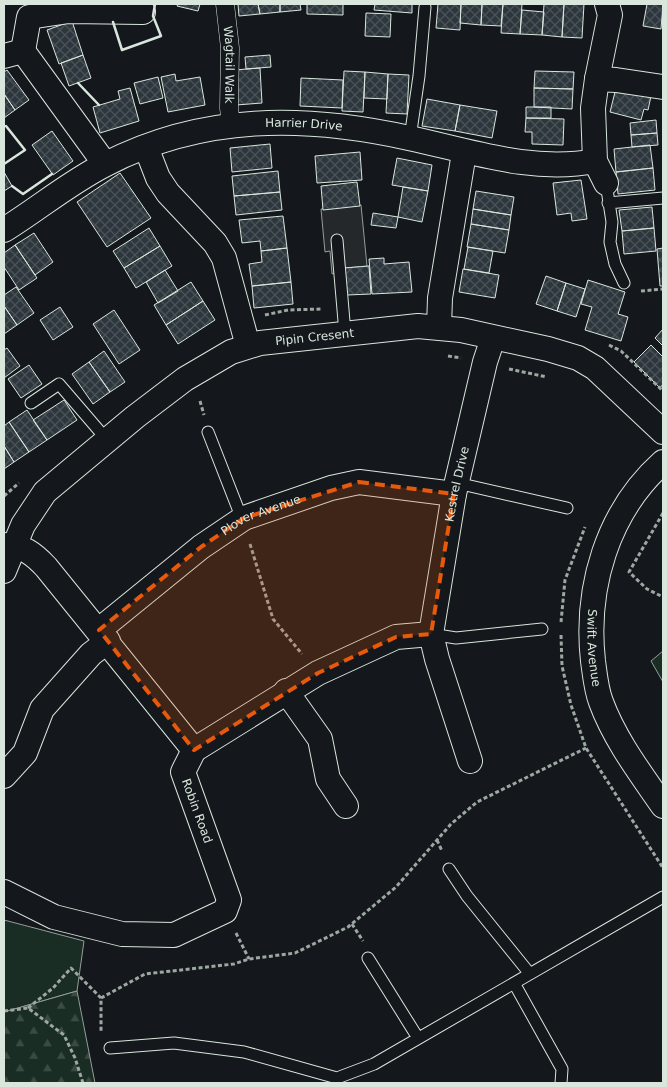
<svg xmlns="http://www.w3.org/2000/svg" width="667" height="1087" font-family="'DejaVu Sans',sans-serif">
<defs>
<pattern id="forest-firs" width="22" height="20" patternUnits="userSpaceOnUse" patternTransform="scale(1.25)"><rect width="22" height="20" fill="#1a2d24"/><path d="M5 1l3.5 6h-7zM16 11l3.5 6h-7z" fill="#3b4b43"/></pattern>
<pattern id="building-cross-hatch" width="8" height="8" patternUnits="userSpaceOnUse" patternTransform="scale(1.25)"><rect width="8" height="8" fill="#2c363c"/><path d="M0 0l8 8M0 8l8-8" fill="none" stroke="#4a5358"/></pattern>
</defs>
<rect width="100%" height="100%" fill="#14181c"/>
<path fill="#1a2d24" stroke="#939e99" d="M4,920L84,941L77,991L4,1012Z"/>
<path fill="url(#forest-firs)" stroke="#939e99" d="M663,651V682L651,661Z
M77,991L95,1083H4V1012Z"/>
<path fill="#24282b" stroke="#939e99" d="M361,205L367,266L345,268L332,274L330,251L325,252L321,209Z"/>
<path fill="url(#building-cross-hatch)" stroke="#d8e6dc" d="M178,4H200L198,11L177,6Z
M238,4H258L260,14L239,16Z
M258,4H280V12L260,14Z
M280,4H300L301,10L280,12Z
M307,4H343V15L307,14Z
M375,4H412V13L374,10Z
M438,4H461L460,30L436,28Z
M461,4H482L481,25L460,23Z
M482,4H503L501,26L481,25Z
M503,4H522L520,34L501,33Z
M544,4H564L562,37L542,35Z
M564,4H584L582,38L562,37Z
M647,4H663L661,29L643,26Z
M522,10L544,12L542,35L520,34Z
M366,13L391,14L390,37L365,36Z
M72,21L83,55L59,64L47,30Z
M83,55L91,78L69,86L61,63Z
M270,55L271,67L246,69L245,57Z
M260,68L262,103L236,105L234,70Z
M7,70L29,100L15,110L4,94V72Z
M344,71L365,72L363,112L342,111Z
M535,71L574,72L573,89L534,88Z
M365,72L388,74L387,99L364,98Z
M175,74L176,81L200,77L205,105L168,112L161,77Z
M388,74L409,75L407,114L386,113Z
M158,77L163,98L140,104L134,83Z
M301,78L343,80L342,108L300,106Z
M130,88L139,121L100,133L93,107L120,99L118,91Z
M534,88L573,89L572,109L534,107Z
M616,88L651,96L648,110L644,109L641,120L610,112Z
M4,94L15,110L4,118Z
M427,99L460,105L455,131L422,126Z
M460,105L497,111L492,138L455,131Z
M526,107H551V118H526Z
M526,118L564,119L563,145L532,144V132H525Z
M656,120L657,133L631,135L630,123Z
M52,131L73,161L53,175L32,145Z
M657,133L658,145L632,147L631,135Z
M270,144L272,168L232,172L230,148Z
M650,145L653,168L616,172L614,149Z
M360,152L362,180L317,183L315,156Z
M397,158L432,165L428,191L392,185Z
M653,168L655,190L618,194L616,172Z
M278,171L280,192L234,196L232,176Z
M4,172L12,186L4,191Z
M120,173L151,218L107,247L77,202Z
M581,180L587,219L572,221L571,213L557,215L553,183Z
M357,182L360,206L323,210L321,186Z
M403,187L428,191L422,222L398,217Z
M476,191L514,197L511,215L473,209Z
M280,192L282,210L236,215L234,196Z
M652,207L654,228L622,231L619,210Z
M473,209L511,215L509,230L471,224Z
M373,213L398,217L396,228L371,225Z
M283,216L287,248L261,251L260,241L242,243L239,220Z
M471,224L509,230L505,253L467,247Z
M149,228L160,246L124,268L113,251Z
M654,228L656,251L624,254L622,231Z
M34,233L53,262L35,275L15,245Z
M15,245L37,278L19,290L4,267V253Z
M160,246L172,266L136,288L124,268Z
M468,247L493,251L489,273L464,269Z
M287,248L291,282L252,286L249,264L262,262L261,251Z
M663,248V286H660L657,249Z
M384,258V264L409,262L412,292L372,294L369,259Z
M369,266L371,294L347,295L344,268Z
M463,269L499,275L495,298L459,292Z
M165,270L178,291L158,303L146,282Z
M546,276L566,283L557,311L536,304Z
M588,280L625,292L618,314L628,317L621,341L585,330L592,307L581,304Z
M191,282L203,301L166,325L154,305Z
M291,282L293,304L254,308L252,286Z
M566,283L585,289L576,317L557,311Z
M16,287L34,313L17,325L4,306V295Z
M203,301L215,320L178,344L166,325Z
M4,306L17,325L4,334Z
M60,307L73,327L53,340L40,320Z
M114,310L140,350L119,364L93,324Z
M663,329V346L655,338Z
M651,345L663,357V384L660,388L634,362Z
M7,348L20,366L4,378V350Z
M104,351L125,382L110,392L89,362Z
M89,362L110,392L93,404L72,374Z
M29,365L42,384L21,398L8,379Z
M64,400L77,420L47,440L33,420Z
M27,410L47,440L29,452L9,422Z
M9,422L29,452L14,462L4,446V426Z
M4,446L14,462L4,469Z"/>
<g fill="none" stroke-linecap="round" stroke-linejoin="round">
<defs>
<path id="service" d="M410,138L419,76L425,7
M606,183L612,222L610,242L615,264L624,283
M608,203L663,198
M337,240L345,333
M31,403L59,384L108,441
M208,432L242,519
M457,483L567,508
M431,634L456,638L542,629
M449,869L467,896L530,974
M368,958L418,1038
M514,983L562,1069L561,1083
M110,1048L174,1043L244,1052L337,1078L374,1064L663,897"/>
<g id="pedestrian">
<path id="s1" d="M225,4L230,48L229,108L231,125"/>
</g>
<g id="minor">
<path d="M23,51L29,17L69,11L143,12"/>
<path d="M4,56L23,51L105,164"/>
<path d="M597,79L616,80L663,87"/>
<path d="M146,147L158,178L168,193L215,243L224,258L248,346"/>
<path d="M606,183L595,161L593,108L597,79L610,15L607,4"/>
<path id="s2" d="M4,230C38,209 70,182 106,164C203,114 304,115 409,138C470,151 532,173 595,161"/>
<path d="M439,327L440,298L464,153"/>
<path id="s3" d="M663,462C607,512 585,588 593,661C595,675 596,689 601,702C615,740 641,774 663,806"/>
<path d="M4,545C22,545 34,554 46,567L194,750"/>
<path id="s4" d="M4,571L23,525L45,492L135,417L185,379L231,352L260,343L418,326L461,330L548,349L578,358L595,368L663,432"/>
<path id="s5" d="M99,630L201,547L244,518L331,488L359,482L454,494"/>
<path d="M286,691L320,739L328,779L346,806"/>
<path d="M194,750L318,673L396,637L431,634"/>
<path id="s6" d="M470,761L437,659L431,634L454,494L485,362L493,338"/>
<path d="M4,776L25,753L42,709L91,654L108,641"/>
<path d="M4,892L54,917L122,934L174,935L225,911L229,900L183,772L194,750"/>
</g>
</defs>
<use href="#service" stroke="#d8e6dc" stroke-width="13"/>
<use href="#pedestrian" stroke="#d8e6dc" stroke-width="19"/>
<use href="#minor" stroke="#d8e6dc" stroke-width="26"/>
<path stroke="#9da8a2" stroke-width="3" stroke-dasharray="4 2.5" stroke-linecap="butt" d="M641,291L663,289
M265,315L288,310L321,309
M609,345L621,351L663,391
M448,356L461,358
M509,369L547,377
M200,401L204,415
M4,496L19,483
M663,513L629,572L647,589L663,597
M250,544L273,619L302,654
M561,622L565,580L585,527
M561,635L562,666L571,705L586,748L663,868
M437,840L442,851
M352,924L363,941
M236,933L249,959
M101,998L145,974L234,964L249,959L295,953L348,927L396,887L451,824L477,802L586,748
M28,1008L53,988L71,968L101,998V1031
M4,1011L28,1008L64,1035L75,1058L83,1083"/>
<use href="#service" stroke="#14181c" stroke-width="11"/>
<use href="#pedestrian" stroke="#14181c" stroke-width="18"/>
<use href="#minor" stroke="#14181c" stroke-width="24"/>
<path stroke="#d8e6dc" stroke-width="2.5" d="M113,22L122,50L161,36L153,16L155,4
M78,83L99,105
M4,164L25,150L6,126
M12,186L23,194L52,174"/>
</g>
<path fill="#e8590c" fill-opacity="0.2" stroke="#e8590c" stroke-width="4" stroke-dasharray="10 6" stroke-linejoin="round" d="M359,482L454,494L431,634L396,637L318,673L194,750L99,630L201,547L244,518Z"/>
<g text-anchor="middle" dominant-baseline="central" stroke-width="4" stroke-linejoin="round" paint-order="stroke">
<g font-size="12" fill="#d8e6dc" stroke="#14181c">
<text stroke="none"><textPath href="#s1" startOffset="61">Wagtail Walk</textPath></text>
<text stroke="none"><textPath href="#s2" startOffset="326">Harrier Drive</textPath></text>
<text stroke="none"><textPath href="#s4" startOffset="408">Pipin Cresent</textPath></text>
<text stroke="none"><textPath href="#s6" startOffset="285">Kestrel Drive</textPath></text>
<text stroke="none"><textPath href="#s5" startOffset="200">Plover Avenue</textPath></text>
<text stroke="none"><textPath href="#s3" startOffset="206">Swift Avenue</textPath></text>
<text transform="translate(197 811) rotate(70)">Robin Road</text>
</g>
</g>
<rect width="667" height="1087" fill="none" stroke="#d8e6dc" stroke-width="10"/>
</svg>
